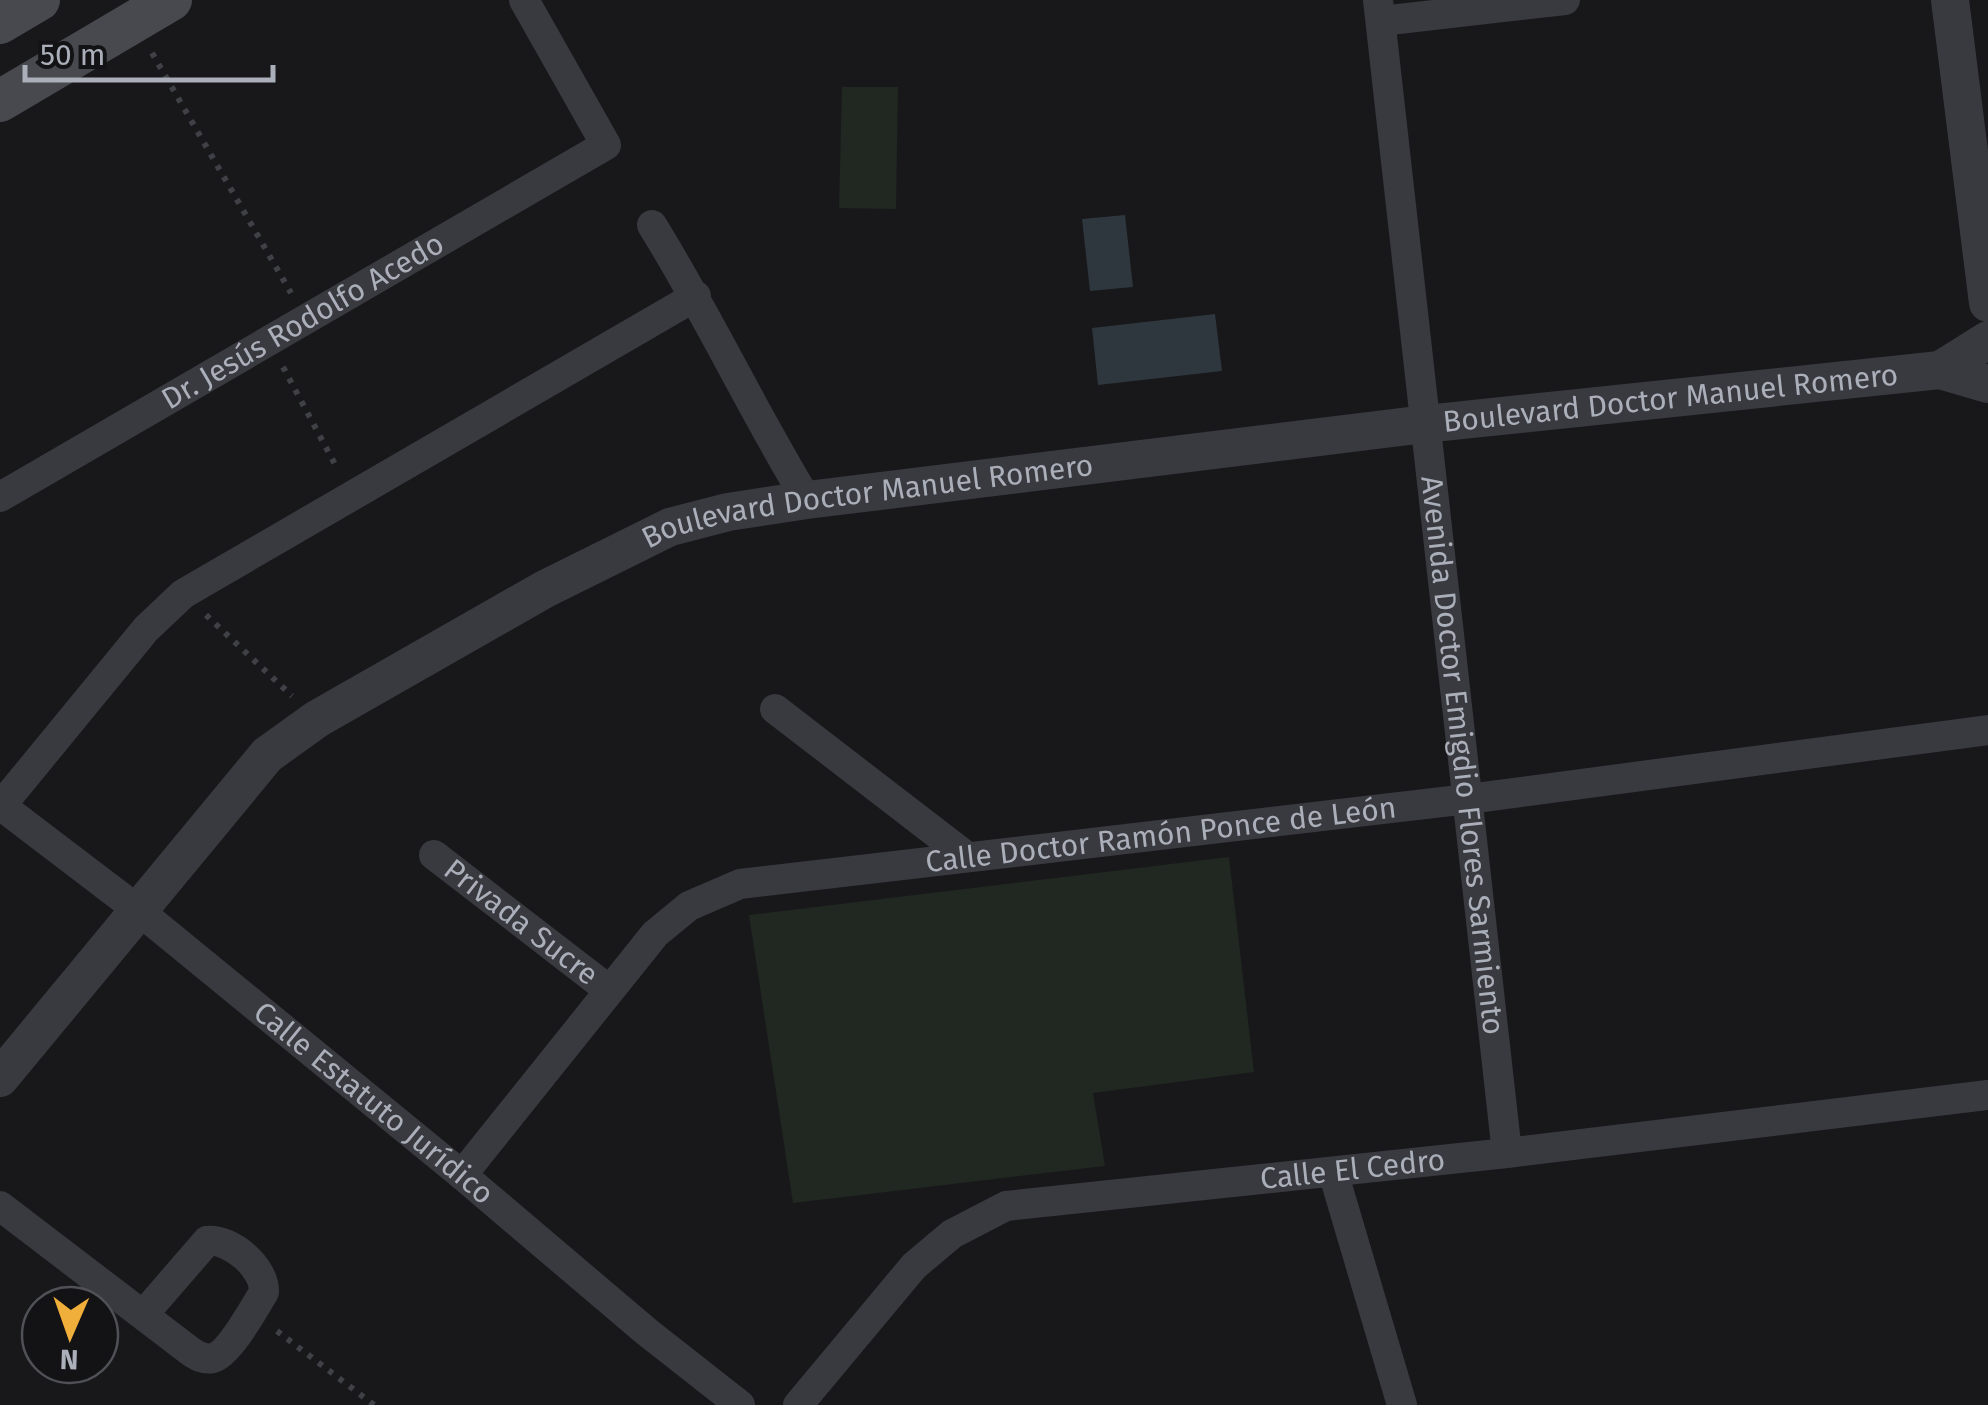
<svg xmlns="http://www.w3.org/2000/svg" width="1988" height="1405" font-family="'Fira Sans',sans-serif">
<rect width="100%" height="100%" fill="#18181a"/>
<path fill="#202821" d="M842,87H898L896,209L839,208Z
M1229,857L1254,1072L1093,1093L1105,1166L793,1203L749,915Z"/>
<path fill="#2e373e" d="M1125,215L1133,287L1090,291L1082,219Z
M1215,314L1222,371L1098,385L1092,328Z"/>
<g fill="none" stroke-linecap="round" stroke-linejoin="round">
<path stroke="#3f4146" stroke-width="6" stroke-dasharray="5 8" stroke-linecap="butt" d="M152,53L291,293
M283,367L338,470
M206,615L292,696
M277,1331L374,1405"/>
<g stroke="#393a3f" stroke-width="30">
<path id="s1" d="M1378,0L1507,1153"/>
<path d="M1381,21L1565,0"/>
<path d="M652,225C708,315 752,410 807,500"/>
<path id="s2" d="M0,497L606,145L524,0"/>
<path d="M775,709L966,856"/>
<path id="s3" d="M0,805L138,910L462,1175L647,1332L740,1405"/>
<path d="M0,807L146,629L183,594L696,296"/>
<path id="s4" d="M434,855L609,990"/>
<path d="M1333,1172L1402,1405"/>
<path id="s5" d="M462,1175L655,934L689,906L740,884L1468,799L1988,730"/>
<path d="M0,1206L190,1351C197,1356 204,1360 213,1358C229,1354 255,1307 264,1292C265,1268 231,1238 207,1241L143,1315"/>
<path id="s6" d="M798,1405L914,1266L952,1234L1006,1206L1507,1153L1988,1095"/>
</g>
<g stroke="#393a3f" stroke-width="38">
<path d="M1950,0L1988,303"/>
<path d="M1940,370L1988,340"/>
<path id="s7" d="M0,1078L267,755L317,719L545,589L670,527L728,512L807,500L1425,424L1940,370L1988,384"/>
</g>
<path stroke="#47494f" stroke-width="42" d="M0,23L39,0
M0,101L171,0"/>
</g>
<g text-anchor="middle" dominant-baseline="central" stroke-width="9" stroke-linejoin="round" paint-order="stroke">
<g font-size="30" fill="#aaafba" stroke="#131315">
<text stroke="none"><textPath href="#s2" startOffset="350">Dr. Jesús Rodolfo Acedo</textPath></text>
<text stroke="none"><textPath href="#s7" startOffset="1892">Boulevard Doctor Manuel Romero</textPath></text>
<text stroke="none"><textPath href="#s7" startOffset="1082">Boulevard Doctor Manuel Romero</textPath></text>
<text stroke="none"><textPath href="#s1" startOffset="760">Avenida Doctor Emigdio Flores Sarmiento</textPath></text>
<text stroke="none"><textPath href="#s5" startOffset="832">Calle Doctor Ramón Ponce de León</textPath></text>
<text stroke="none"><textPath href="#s4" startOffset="110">Privada Sucre</textPath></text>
<text stroke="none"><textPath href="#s3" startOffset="478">Calle Estatuto Jurídico</textPath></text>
<text stroke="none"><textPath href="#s6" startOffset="640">Calle El Cedro</textPath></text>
</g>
</g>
<g transform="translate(70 1335) rotate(182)"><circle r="48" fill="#131315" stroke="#4f5157" stroke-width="2.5"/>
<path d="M0-8L18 38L0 25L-18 38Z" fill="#f0ae3a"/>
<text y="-15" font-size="28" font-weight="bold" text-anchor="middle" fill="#aaafba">N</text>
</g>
<path d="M25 65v15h248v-15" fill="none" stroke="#aaafba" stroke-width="5"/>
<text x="40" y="65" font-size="30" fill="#aaafba" stroke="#131315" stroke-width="8" paint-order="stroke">50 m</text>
</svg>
